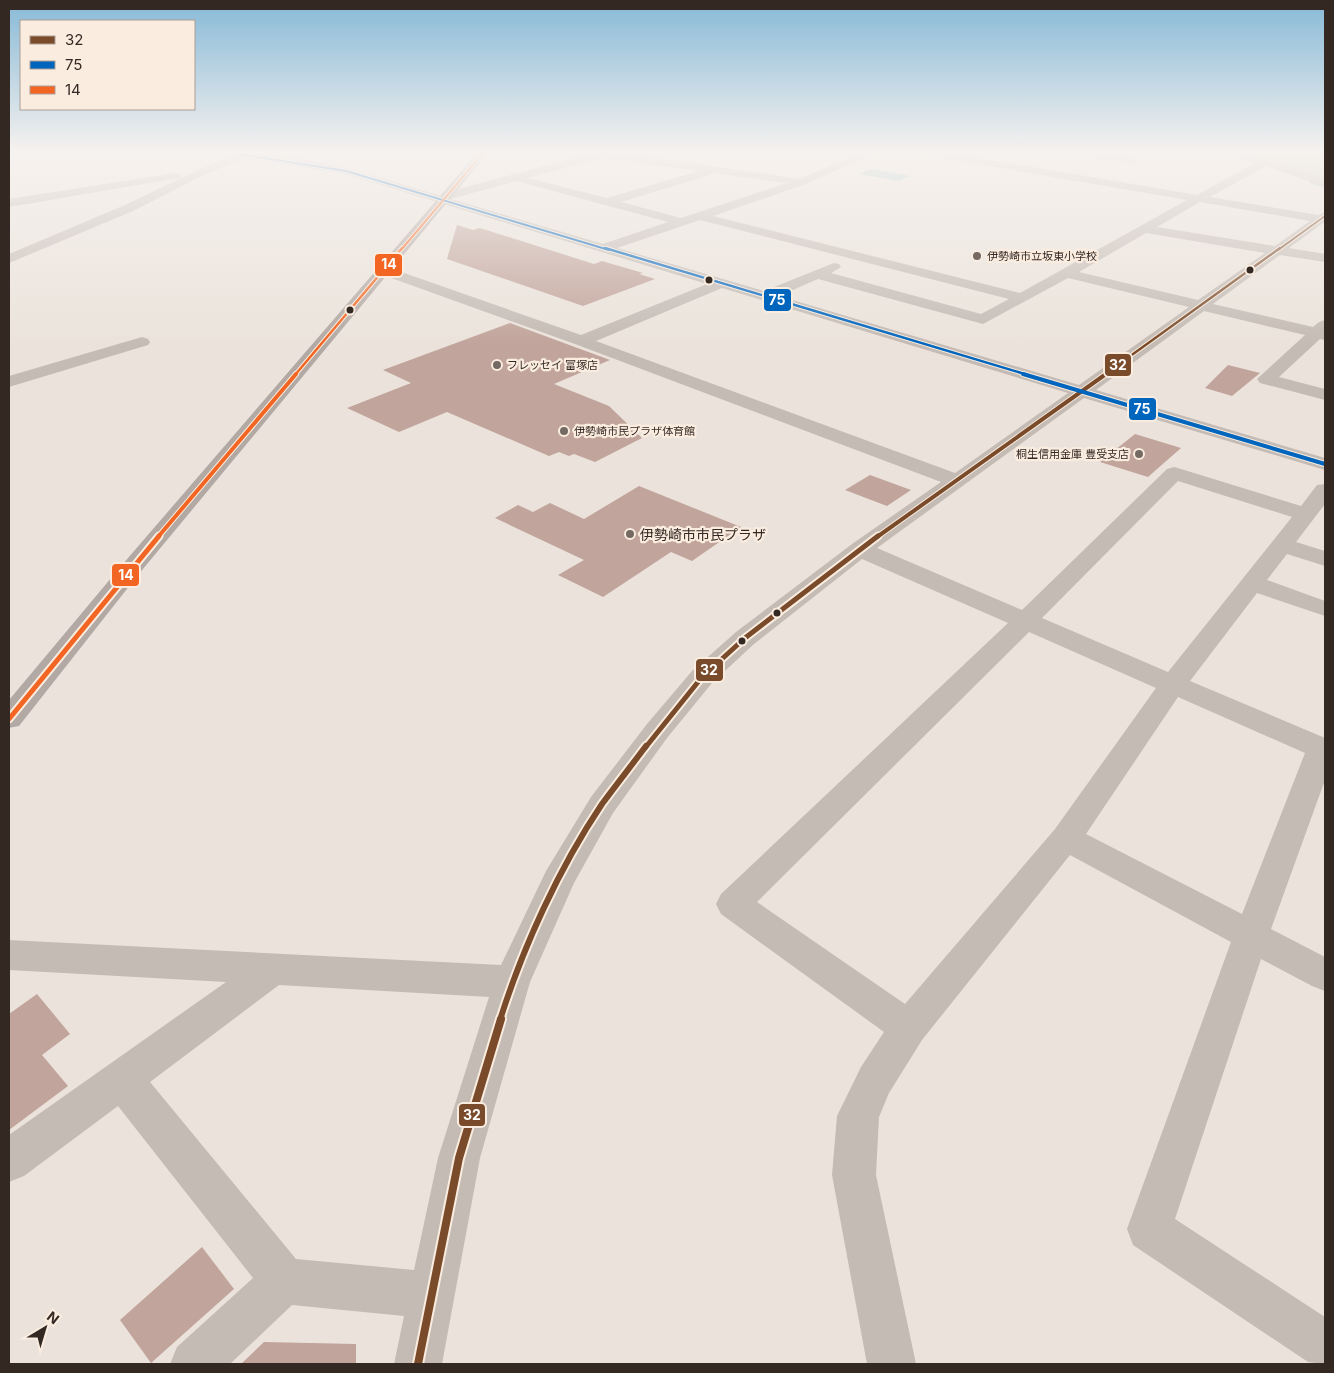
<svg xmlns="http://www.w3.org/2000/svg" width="1334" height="1373" font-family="Inter,'Noto Sans JP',sans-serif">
<rect width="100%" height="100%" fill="#ebe3db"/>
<path fill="#cdd1b3" d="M1236,152H1325V182L1290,168Z"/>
<path fill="#95c1be" d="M871,169L910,176L899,181L859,174Z"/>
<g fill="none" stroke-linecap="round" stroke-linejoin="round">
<path fill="#95c1be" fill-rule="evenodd" d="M1223,152L1250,159L1251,160L1249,161L1217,152Z
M1311,181L1325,186V188L1310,183Z"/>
</g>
<path fill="#c1a49b" d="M457,225L473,230L480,228L594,264L602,261L643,273L639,274L655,279L583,306L447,259Z
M510,323L610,360L554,384L609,406L642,438L595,462L574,454L569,456L559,452L549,456L447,412L399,432L347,408L411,383L383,370Z
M1228,365L1260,373L1232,396L1205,388Z
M1135,434L1181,448L1148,477L1100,462Z
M870,475L911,490L887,506L845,490Z
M639,486L741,527L692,561L671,552L603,597L558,575L584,560L495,518L518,505L533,512L550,503L584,519Z
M37,994L70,1034L42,1055L68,1086L9,1130V1014Z
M202,1247L234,1289L151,1363L120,1320Z
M264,1342L356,1344V1364H241Z"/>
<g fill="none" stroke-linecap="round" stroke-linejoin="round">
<path fill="#c4bbb4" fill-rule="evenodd" d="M80,152H119C110,159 89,159 80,152Z
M221,152C296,152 369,174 441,196L443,193L597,152H616L799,179L863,152H878L806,184L713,216L1020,293L1187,200L924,155L919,152H945L1197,195L1255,163L1225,152C1260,152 1293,167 1325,180V187L1266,166L1210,197L1318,215L1325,212V224L1323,223L1289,248L1325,254V262L1280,255L1213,304L1313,327L1319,322L1325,320V340L1320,339L1279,377L1325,389V400L1260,383L1257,379L1305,335L1204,311L1096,390L1325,458V470L1084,398L877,548L1022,610L1167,469L1174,467L1181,469L1301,506L1317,485L1325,484V504L1296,542L1325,551V566L1287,554L1267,580L1325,601V616L1257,593L1190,681L1325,738V780L1271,929L1325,957V991L1312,986L1261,959L1175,1219L1325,1317V1364L1308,1362L1133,1245L1127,1229L1231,942L1070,855L922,1040L889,1093L879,1117L876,1175L916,1364H867L832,1175L837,1116L861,1067L884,1032L721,914L716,904L721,894L1008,623L862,559L754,644L712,683L667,738L613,813L574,883L530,982L480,1158L442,1364H394L404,1316L292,1305L230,1364H170L177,1347L253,1278L118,1106L24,1176L9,1182V1135L226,982L9,970V940L501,965L546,871L591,797L647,724L692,671L736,632L852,544L941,482L575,344L380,274L378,271L380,268H390L581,335L707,284L345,174L246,158L208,173L133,211L9,263V254L125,205L200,169L233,156ZM601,158H602L699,171L607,198L528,178ZM712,173L787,183L681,218L621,202L710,175ZM516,181L668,222L603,244L451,199ZM1200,202L1310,221L1275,246L1157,227ZM700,220L1009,299L981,314L831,273L841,267L839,264L834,263L764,291L617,248ZM1146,233L1265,253L1198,300L1079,272ZM1068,278L1189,307L1079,385L779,296L818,279L983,324ZM722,288L1068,393L955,473L596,341ZM1178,481L1292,517L1168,672L1042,618ZM1029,632L1156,688L1055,829L905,1004L757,902ZM1178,697L1305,753L1242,914L1086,834ZM279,985L489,997L438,1158L414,1270L296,1259L150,1082Z
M1072,152C1086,152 1130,152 1139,161L1134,164L1077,155Z
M175,173L179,174L181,176L179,178L9,207V199Z
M142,337L148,339L150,342L148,345L9,387V376Z"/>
<path fill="#b2a9a4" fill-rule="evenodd" d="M478,152H489L138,575L19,726L9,728V700L122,565Z"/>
<defs>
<path id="bus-1-far5" d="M1278,250L1325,216"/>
<path id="bus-1-far4" d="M1104,375L1280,248"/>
<path id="bus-1-far3" d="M877,537L1106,374"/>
<path id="bus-1-far2" d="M645,748L702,677L745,638L878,536"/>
<path id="bus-1-far1" d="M500,1020C523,947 559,868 602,804C616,785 631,766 646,746"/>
<path id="bus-1" d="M418,1364L459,1158L501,1019"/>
<path id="bus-2-far2" d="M226,152L346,171L609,250"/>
<path id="bus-2-far1" d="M605,248L1028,375"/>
<path id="bus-2" d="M1023,374L1325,464"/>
<path id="bus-3-far3" d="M401,250L484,152"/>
<path id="bus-3-far2" d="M295,375L402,248"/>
<path id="bus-3-far1" d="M158,537L296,374"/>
<path id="bus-3" d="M9,719L159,536"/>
</defs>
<use href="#bus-1-far5" stroke="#faede0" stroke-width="4"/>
<use href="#bus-1-far4" stroke="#faede0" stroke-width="4.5"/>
<use href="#bus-1-far3" stroke="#faede0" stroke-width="6"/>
<use href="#bus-1-far2" stroke="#faede0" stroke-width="9"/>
<use href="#bus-1-far1" stroke="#faede0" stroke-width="10"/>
<use href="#bus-1" stroke="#faede0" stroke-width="12"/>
<use href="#bus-2-far2" stroke="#faede0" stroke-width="4"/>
<use href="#bus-2-far1" stroke="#faede0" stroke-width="4.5"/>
<use href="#bus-2" stroke="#faede0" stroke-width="6"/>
<use href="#bus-3-far3" stroke="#faede0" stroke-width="4"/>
<use href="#bus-3-far2" stroke="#faede0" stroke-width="4.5"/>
<use href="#bus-3-far1" stroke="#faede0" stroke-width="6"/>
<use href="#bus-3" stroke="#faede0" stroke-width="9"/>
<use href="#bus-1-far5" stroke="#7a4b2a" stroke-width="2"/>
<use href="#bus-1-far4" stroke="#7a4b2a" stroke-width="2.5"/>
<use href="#bus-1-far3" stroke="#7a4b2a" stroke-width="4"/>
<use href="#bus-1-far2" stroke="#7a4b2a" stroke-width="5"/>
<use href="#bus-1-far1" stroke="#7a4b2a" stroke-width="6"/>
<use href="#bus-1" stroke="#7a4b2a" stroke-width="8"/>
<use href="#bus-2-far2" stroke="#0065bd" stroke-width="2"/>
<use href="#bus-2-far1" stroke="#0065bd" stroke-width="2.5"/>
<use href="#bus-2" stroke="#0065bd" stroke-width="4"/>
<use href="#bus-3-far3" stroke="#f26522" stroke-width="2"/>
<use href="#bus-3-far2" stroke="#f26522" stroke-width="2.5"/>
<use href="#bus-3-far1" stroke="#f26522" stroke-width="4"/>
<use href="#bus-3" stroke="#f26522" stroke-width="5"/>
</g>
<linearGradient id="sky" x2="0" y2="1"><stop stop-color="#87b9d7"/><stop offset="0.44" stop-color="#f6f2ef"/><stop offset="1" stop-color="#f6f2ef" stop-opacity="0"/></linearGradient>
<rect width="1334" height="345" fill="url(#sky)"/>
<g fill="#746963" stroke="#faede0" stroke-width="2">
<circle cx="977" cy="256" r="5"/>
<circle cx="497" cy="365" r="5"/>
<circle cx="564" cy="431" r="5"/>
<circle cx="1139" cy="454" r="5"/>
<circle cx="630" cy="534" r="5"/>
</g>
<g fill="#342823" stroke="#faede0" stroke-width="2">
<circle cx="1250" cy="270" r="4.5"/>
<circle cx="709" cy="280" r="4.5"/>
<circle cx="350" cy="310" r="4.5"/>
<circle cx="777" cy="613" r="4.5"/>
<circle cx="742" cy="641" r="4.5"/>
</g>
<g text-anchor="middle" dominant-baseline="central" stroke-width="4.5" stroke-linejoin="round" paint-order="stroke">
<g font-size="11" fill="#342823" stroke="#faede0" text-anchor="start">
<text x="987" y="256">伊勢崎市立坂東小学校</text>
<text x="507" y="365">フレッセイ 富塚店</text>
<text x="574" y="431">伊勢崎市民プラザ体育館</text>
<text x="1129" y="454" text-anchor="end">桐生信用金庫 豊受支店</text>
</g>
<g font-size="14" fill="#342823" stroke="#faede0" text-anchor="start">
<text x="640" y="534">伊勢崎市市民プラザ</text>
</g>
</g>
<g stroke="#faede0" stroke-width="2">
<rect x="374" y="253" width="29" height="24" rx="5" fill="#f26522"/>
<rect x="763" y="288" width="29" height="24" rx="5" fill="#0065bd"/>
<rect x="1104" y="353" width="28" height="24" rx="5" fill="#7a4b2a"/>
<rect x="1128" y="397" width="29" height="24" rx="5" fill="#0065bd"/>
<rect x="111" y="563" width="29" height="24" rx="5" fill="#f26522"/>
<rect x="695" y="658" width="29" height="24" rx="5" fill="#7a4b2a"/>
<rect x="458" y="1103" width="28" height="24" rx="5" fill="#7a4b2a"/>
</g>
<g font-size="14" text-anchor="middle" font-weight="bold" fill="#fff">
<text x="389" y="269">14</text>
<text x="777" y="305">75</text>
<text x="1118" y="370">32</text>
<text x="1142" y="414">75</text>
<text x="126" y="580">14</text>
<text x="709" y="675">32</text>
<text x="472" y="1120">32</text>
</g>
<rect width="1334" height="1373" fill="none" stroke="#342823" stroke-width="20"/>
<rect x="20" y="20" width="175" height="90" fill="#faede0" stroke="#ab9e94"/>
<rect x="30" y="36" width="25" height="8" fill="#7a4b2a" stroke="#ab9e94"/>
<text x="65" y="45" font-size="15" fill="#342823">32</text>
<rect x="30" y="61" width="25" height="8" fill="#0065bd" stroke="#ab9e94"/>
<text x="65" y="70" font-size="15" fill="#342823">75</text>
<rect x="30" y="86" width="25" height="8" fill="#f26522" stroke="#ab9e94"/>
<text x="65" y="95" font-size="15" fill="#342823">14</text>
<g transform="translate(45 1328) rotate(38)" stroke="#faede0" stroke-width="4" paint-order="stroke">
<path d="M0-4L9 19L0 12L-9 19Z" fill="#342823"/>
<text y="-8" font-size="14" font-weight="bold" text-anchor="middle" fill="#342823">N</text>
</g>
</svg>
